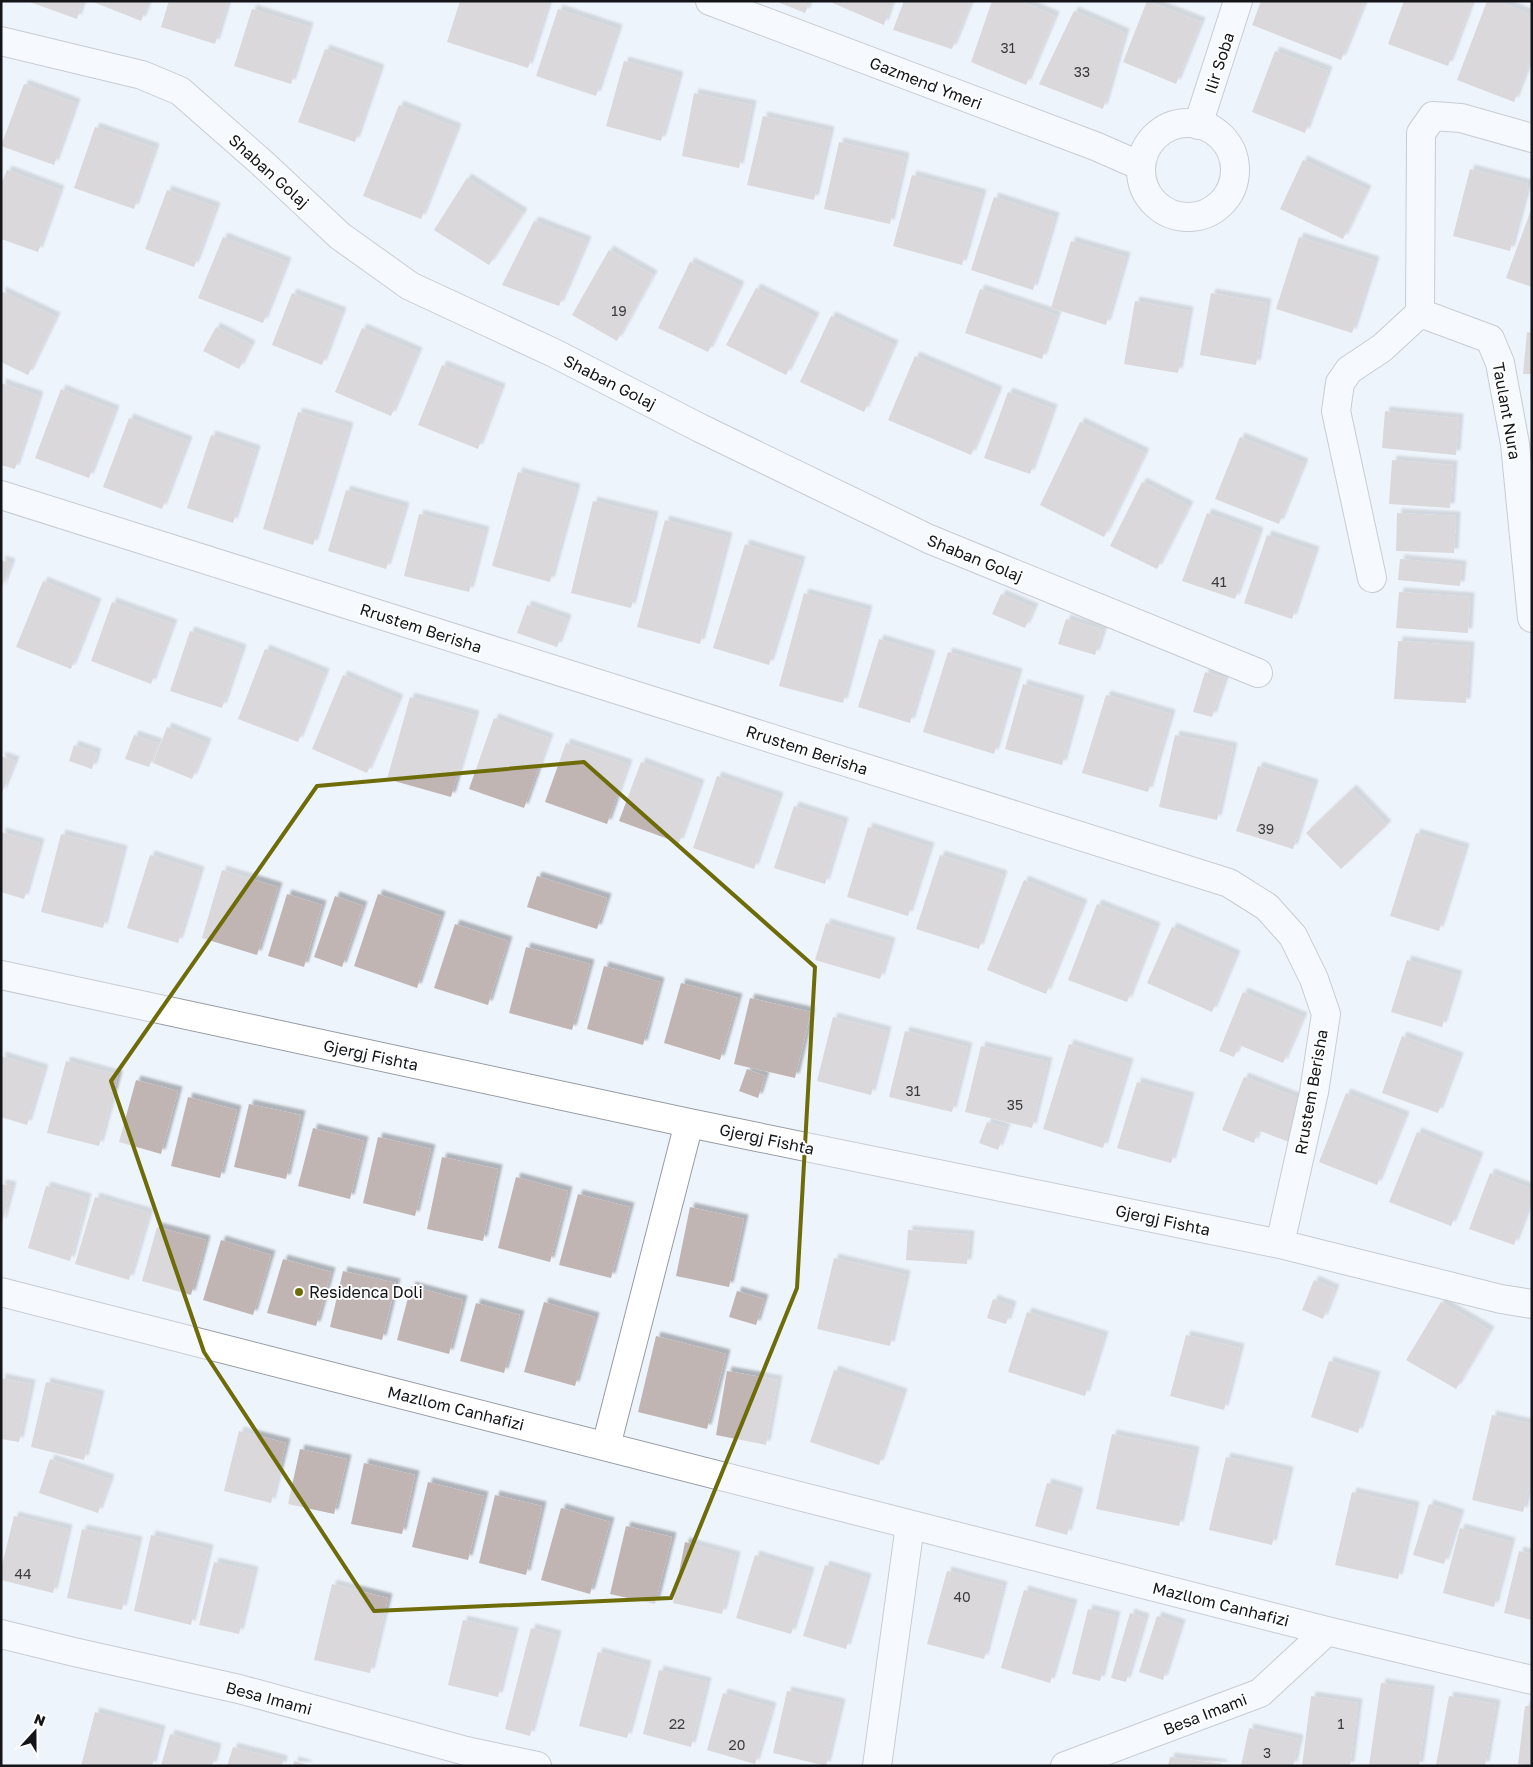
<svg xmlns="http://www.w3.org/2000/svg" width="1533" height="1767" font-family="'Golos Text',sans-serif">
<defs>
<filter id="shadow"><feDropShadow dx="4.5" dy="-4.5" stdDeviation="1" flood-color="#0004"/></filter>
</defs>
<rect width="100%" height="100%" fill="#eef4fc"/>
<path fill="#c0b5b2" filter="url(#shadow)" d="M27,1H83L77,19Z
M91,1H149L141,21Z
M169,1H228L215,44L161,27Z
M460,1H549L528,68L447,42Z
M775,1H810L805,13Z
M828,1H892L884,25Z
M904,1H971L952,49L893,30Z
M992,1H1021L1055,16L1026,85L971,62Z
M1147,1L1201,22L1176,84L1123,62Z
M1261,1H1365L1341,60L1252,25Z
M1404,1H1472L1448,66L1388,44Z
M1487,1H1497L1532,15V55L1514,102L1457,80Z
M252,9L309,27L291,84L234,66Z
M558,9L618,29L596,96L536,76Z
M1074,11L1125,33L1103,109L1039,84Z
M325,49L380,69L355,142L298,122Z
M1275,51L1328,71L1305,133L1252,112Z
M624,61L679,76L661,141L606,126Z
M24,84L76,103L54,165L1,146Z
M694,93L752,105L739,168L682,156Z
M399,105L457,128L421,219L363,196Z
M763,116L830,131L814,200L747,185Z
M95,127L155,148L134,209L74,188Z
M839,142L905,157L890,224L824,209Z
M1303,160L1367,190L1343,239L1280,209Z
M1470,169L1528,184L1510,251L1453,236Z
M7,170L60,190L38,252L1,239V185Z
M912,175L982,194L962,265L893,246Z
M467,178L523,213L489,265L434,230Z
M167,190L216,207L194,267L145,249Z
M994,197L1055,217L1033,290L971,270Z
M1532,207V287L1506,278Z
M534,221L587,241L559,306L502,285Z
M223,237L287,262L263,323L198,298Z
M1299,237L1375,261L1352,333L1276,309Z
M1071,241L1126,257L1106,325L1051,308Z
M609,250L653,275L617,341L572,315Z
M690,262L740,286L708,352L658,328Z
M756,288L815,317L786,375L726,345Z
M980,289L1057,315L1042,359L965,333Z
M1,291L56,317L28,375L1,362Z
M292,293L342,312L322,365L272,345Z
M1211,293L1267,303L1256,365L1200,355Z
M1135,301L1189,311L1178,373L1124,364Z
M831,316L894,345L864,412L800,382Z
M216,327L251,345L239,369L203,351Z
M362,328L418,352L391,416L335,392Z
M1527,332L1532,333V374H1523Z
M915,356L998,391L971,455L888,420Z
M442,365L501,388L478,449L418,425Z
M1,383L39,396L15,469L1,465Z
M61,389L115,410L89,478L35,458Z
M1008,392L1053,409L1030,474L984,458Z
M1385,411L1459,418L1456,455L1382,448Z
M298,412L349,427L313,545L263,529Z
M129,418L188,441L162,509L103,487Z
M1080,422L1145,453L1104,537L1040,505Z
M211,435L256,450L233,523L187,508Z
M1240,437L1304,463L1279,524L1215,499Z
M1392,460L1453,465L1450,508L1389,504Z
M518,472L576,488L550,582L492,566Z
M1142,482L1189,506L1157,569L1110,546Z
M346,490L405,507L386,569L328,551Z
M593,501L654,516L631,608L571,593Z
M1207,513L1259,532L1235,599L1182,581Z
M1397,513L1456,516L1454,553L1396,551Z
M419,514L485,531L469,592L404,576Z
M665,520L728,537L700,644L637,627Z
M1267,535L1315,551L1292,619L1244,603Z
M745,544L801,561L769,665L713,648Z
M1400,559L1462,565L1460,586L1398,580Z
M1,560L11,563L1,590Z
M43,581L97,603L71,669L16,647Z
M1399,592L1470,597L1468,633L1396,628Z
M804,593L868,610L843,703L779,686Z
M1001,594L1034,608L1025,628L992,614Z
M112,602L173,624L151,684L91,661Z
M527,605L567,619L557,647L517,633Z
M1066,619L1103,630L1095,655L1058,644Z
M190,631L242,649L222,708L170,691Z
M879,639L931,655L910,723L858,707Z
M1398,641L1470,646L1466,703L1394,699Z
M265,649L325,673L298,742L238,719Z
M948,652L1018,673L994,754L923,732Z
M1205,672L1225,678L1212,717L1193,712Z
M343,675L399,699L367,773L312,749Z
M1023,684L1080,700L1062,765L1005,749Z
M1106,695L1171,714L1148,792L1082,773Z
M410,697L475,715L451,797L387,779Z
M494,718L549,738L524,808L469,789Z
M167,727L207,743L192,779L153,763Z
M134,735L158,743L149,767L125,759Z
M1175,735L1233,747L1217,820L1159,807Z
M566,743L628,764L607,824L545,802Z
M74,745L97,753L92,769L69,761Z
M1,756L15,761L1,795Z
M641,762L700,784L679,843L619,821Z
M1258,766L1314,784L1293,849L1236,831Z
M717,776L779,797L754,869L693,848Z
M1352,789L1387,825L1341,869L1306,833Z
M794,806L844,822L825,884L774,868Z
M868,827L930,847L908,916L847,897Z
M1,832L40,843L24,899L1,892Z
M1416,833L1465,848L1439,931L1390,916Z
M61,834L123,850L103,928L41,912Z
M150,855L200,871L178,943L127,928Z
M940,855L1003,875L979,949L916,929Z
M222,870L278,887L257,955L202,938Z
M537,876L607,898L597,929L527,907Z
M1024,880L1083,904L1046,994L987,970Z
M287,894L322,905L304,967L268,956Z
M378,894L441,916L417,988L354,966Z
M335,896L363,906L342,967L314,957Z
M1097,904L1156,927L1127,1002L1068,980Z
M826,923L891,942L880,979L815,960Z
M455,924L508,941L488,1005L434,988Z
M1172,927L1236,955L1212,1012L1147,983Z
M526,947L590,964L572,1030L509,1013Z
M1407,960L1458,975L1442,1027L1391,1012Z
M604,966L660,982L643,1045L587,1029Z
M681,983L738,998L720,1060L664,1043Z
M1243,992L1303,1017L1283,1063L1239,1045L1234,1057L1219,1051Z
M750,998L811,1012L795,1078L734,1064Z
M833,1017L887,1031L871,1095L817,1081Z
M905,1031L968,1047L952,1112L889,1097Z
M1402,1036L1459,1057L1438,1113L1382,1093Z
M1069,1044L1129,1063L1103,1148L1043,1129Z
M981,1046L1048,1062L1032,1128L965,1112Z
M1,1056L44,1069L27,1125L1,1117Z
M66,1061L118,1075L99,1146L47,1133Z
M747,1069L765,1076L758,1098L739,1091Z
M1244,1077L1305,1101L1289,1142L1258,1130L1254,1143L1222,1130Z
M136,1080L178,1091L161,1154L119,1142Z
M1137,1082L1190,1097L1171,1163L1117,1148Z
M1346,1093L1405,1116L1377,1185L1319,1162Z
M188,1097L237,1110L220,1178L171,1166Z
M249,1104L301,1115L286,1179L234,1167Z
M987,1122L1006,1128L998,1150L979,1143Z
M313,1128L364,1141L350,1199L298,1186Z
M1417,1132L1479,1157L1451,1226L1389,1202Z
M378,1137L431,1149L415,1216L363,1203Z
M442,1157L498,1169L483,1241L427,1229Z
M1490,1173L1532,1189V1198L1514,1245L1469,1229Z
M516,1177L568,1191L550,1262L498,1248Z
M1,1184L12,1186L2,1223H1Z
M46,1186L87,1198L70,1261L28,1248Z
M578,1194L630,1207L611,1278L559,1265Z
M95,1197L149,1213L129,1280L75,1264Z
M690,1207L744,1219L729,1287L676,1276Z
M157,1227L206,1240L191,1295L142,1281Z
M908,1230L970,1235L967,1264L906,1260Z
M221,1240L271,1255L253,1315L203,1300Z
M834,1258L906,1275L890,1346L817,1329Z
M283,1259L331,1272L316,1326L267,1313Z
M343,1271L396,1283L382,1340L330,1327Z
M1314,1280L1335,1289L1323,1319L1302,1310Z
M411,1286L463,1300L449,1354L397,1340Z
M737,1291L764,1299L756,1325L729,1317Z
M993,1299L1012,1306L1006,1324L987,1318Z
M544,1302L595,1317L575,1386L524,1372Z
M1441,1302L1490,1331L1456,1389L1406,1360Z
M476,1303L520,1315L504,1373L460,1361Z
M1027,1312L1104,1336L1085,1396L1008,1372Z
M1186,1335L1240,1348L1224,1410L1170,1396Z
M656,1336L726,1354L707,1429L638,1412Z
M1329,1361L1376,1376L1358,1433L1311,1417Z
M834,1370L903,1393L879,1465L810,1442Z
M727,1371L778,1380L766,1445L716,1435Z
M1,1378L31,1384L19,1442L1,1439Z
M46,1382L100,1395L84,1460L31,1447Z
M1492,1415L1532,1424V1473L1523,1512L1472,1500Z
M239,1431L286,1443L271,1503L224,1491Z
M1112,1434L1195,1451L1179,1526L1096,1509Z
M300,1449L347,1459L334,1514L288,1504Z
M1226,1457L1289,1471L1272,1545L1209,1530Z
M50,1459L110,1479L98,1513L39,1493Z
M364,1463L415,1475L402,1534L351,1524Z
M428,1482L484,1496L468,1560L412,1547Z
M1047,1483L1079,1492L1067,1535L1035,1526Z
M1352,1492L1415,1506L1398,1579L1335,1565Z
M495,1495L542,1506L526,1575L479,1563Z
M1429,1504L1460,1514L1444,1564L1413,1555Z
M561,1508L610,1522L590,1594L541,1580Z
M14,1516L68,1529L53,1593L1,1580V1570Z
M626,1526L672,1537L655,1604L610,1594Z
M1460,1528L1511,1542L1494,1607L1443,1593Z
M82,1529L138,1541L122,1610L67,1598Z
M151,1535L209,1549L191,1625L134,1611Z
M685,1542L736,1556L722,1614L673,1603Z
M1519,1551L1532,1554V1620L1504,1613Z
M755,1555L810,1572L791,1634L736,1618Z
M214,1562L254,1571L239,1634L199,1625Z
M825,1565L867,1578L846,1649L803,1636Z
M947,1571L1003,1586L984,1659L927,1644Z
M332,1584L388,1598L370,1673L314,1660Z
M1024,1590L1073,1604L1050,1683L1001,1668Z
M1088,1609L1116,1616L1100,1681L1072,1674Z
M1130,1613L1145,1618L1126,1682L1111,1678Z
M1157,1616L1181,1624L1163,1680L1139,1672Z
M463,1620L514,1632L498,1697L448,1685Z
M531,1628L557,1635L530,1736L505,1729Z
M598,1652L647,1665L627,1738L579,1726Z
M659,1670L707,1682L691,1747L643,1734Z
M1381,1683L1430,1690L1419,1766H1369Z
M787,1691L841,1703L826,1766L773,1753Z
M723,1693L772,1707L755,1764L707,1750Z
M1311,1696L1358,1703L1350,1766H1302Z
M1449,1696L1496,1704L1485,1766L1436,1765Z
M1525,1706H1532V1766L1518,1764Z
M95,1712L161,1730L152,1766H81Z
M1249,1728L1299,1739L1293,1766H1241Z
M170,1734L217,1748L212,1766H161Z
M233,1747L283,1760L282,1766H227Z
M1170,1757L1223,1764L1222,1766H1168Z
M294,1761L308,1765V1766H293Z"/>
<g fill="none" stroke-linecap="round" stroke-linejoin="round">
<defs>
<path id="minor" d="M710,1L1095,146L1141,166
M1,41L142,75L180,91L262,163L340,236L410,286L554,353L700,428L929,539L1258,673
M1141 170a47 47 0 1 1 94 0a47 47 0 1 1-94 0Z
M1198,125L1238,1
M1420,313L1490,339L1500,363L1515,444L1532,618
M1,495L1229,883L1267,907L1293,936L1314,979L1326,1014L1314,1092L1280,1244
M1372,578L1336,411L1340,383L1349,370L1382,348L1420,313L1421,133L1433,116L1461,118L1532,138
M1,975L689,1123L1280,1244L1501,1299L1532,1304
M1,1292L1327,1631L1532,1680
M606,1446L689,1123
M1,1634L74,1652L239,1689L466,1751L537,1766
M877,1766L910,1525
M1065,1766L1260,1693L1327,1631"/>
</defs>
<use href="#minor" stroke="#979ca4" stroke-width="30"/>
<use href="#minor" stroke="#fff" stroke-width="28"/>
</g>
<path d="M0 0H1533V1767H0ZM584,762L815,967L797,1288L671,1598L374,1611L204,1352L111,1081L317,786Z" fill="#eef4fc" fill-opacity=".55" fill-rule="evenodd"/>
<path fill="none" stroke="#6e6c09" stroke-width="4" stroke-linejoin="round" d="M584,762L815,967L797,1288L671,1598L374,1611L204,1352L111,1081L317,786Z"/>
<circle fill="#6e6c09" stroke="#fff" stroke-width="2" cx="299" cy="1292" r="5"/>
<g text-anchor="middle" dominant-baseline="central" stroke-width="4" stroke-linejoin="round" paint-order="stroke">
<g font-size="14" fill="#3e3d3e">
<text x="1008" y="47">31</text>
<text x="1082" y="71">33</text>
<text x="619" y="310">19</text>
<text x="1219" y="581">41</text>
<text x="1266" y="828">39</text>
<text x="913" y="1090">31</text>
<text x="1015" y="1104">35</text>
<text x="23" y="1573">44</text>
<text x="962" y="1596">40</text>
<text x="677" y="1723">22</text>
<text x="1341" y="1723">1</text>
<text x="737" y="1744">20</text>
<text x="1267" y="1752">3</text>
</g>
<g font-size="16" fill="#131518" stroke="#fff">
<text transform="translate(1219 63) rotate(-72)">Ilir Soba</text>
<text transform="translate(926 83) rotate(21)">Gazmend Ymeri</text>
<text transform="translate(269 171) rotate(42)">Shaban Golaj</text>
<text transform="translate(610 382) rotate(27)">Shaban Golaj</text>
<text transform="translate(1507 411) rotate(80)">Taulant Nura</text>
<text transform="translate(975 558) rotate(22)">Shaban Golaj</text>
<text transform="translate(421 628) rotate(18)">Rrustem Berisha</text>
<text transform="translate(807 750) rotate(18)">Rrustem Berisha</text>
<text transform="translate(371 1055) rotate(12)">Gjergj Fishta</text>
<text transform="translate(1311 1092) rotate(-80)">Rrustem Berisha</text>
<text transform="translate(767 1139) rotate(12)">Gjergj Fishta</text>
<text transform="translate(1163 1220) rotate(12)">Gjergj Fishta</text>
<text transform="translate(456 1408) rotate(14)">Mazllom Canhafizi</text>
<text transform="translate(1221 1604) rotate(14)">Mazllom Canhafizi</text>
<text transform="translate(269 1698) rotate(15)">Besa Imami</text>
<text transform="translate(1205 1714) rotate(-21)">Besa Imami</text>
</g>
<g font-size="16" fill="#131518" stroke="#fff" text-anchor="start">
<text x="309" y="1292">Residenca Doli</text>
</g>
</g>
<rect width="1533" height="1767" fill="none" stroke="#131518" stroke-width="5"/>
<g transform="translate(35 1732) rotate(21)" stroke="#ffffff" stroke-width="4" paint-order="stroke">
<path d="M0-4L9 19L0 12L-9 19Z" fill="#131518"/>
<text y="-8" font-size="14" font-weight="bold" text-anchor="middle" fill="#131518">N</text>
</g>
</svg>
